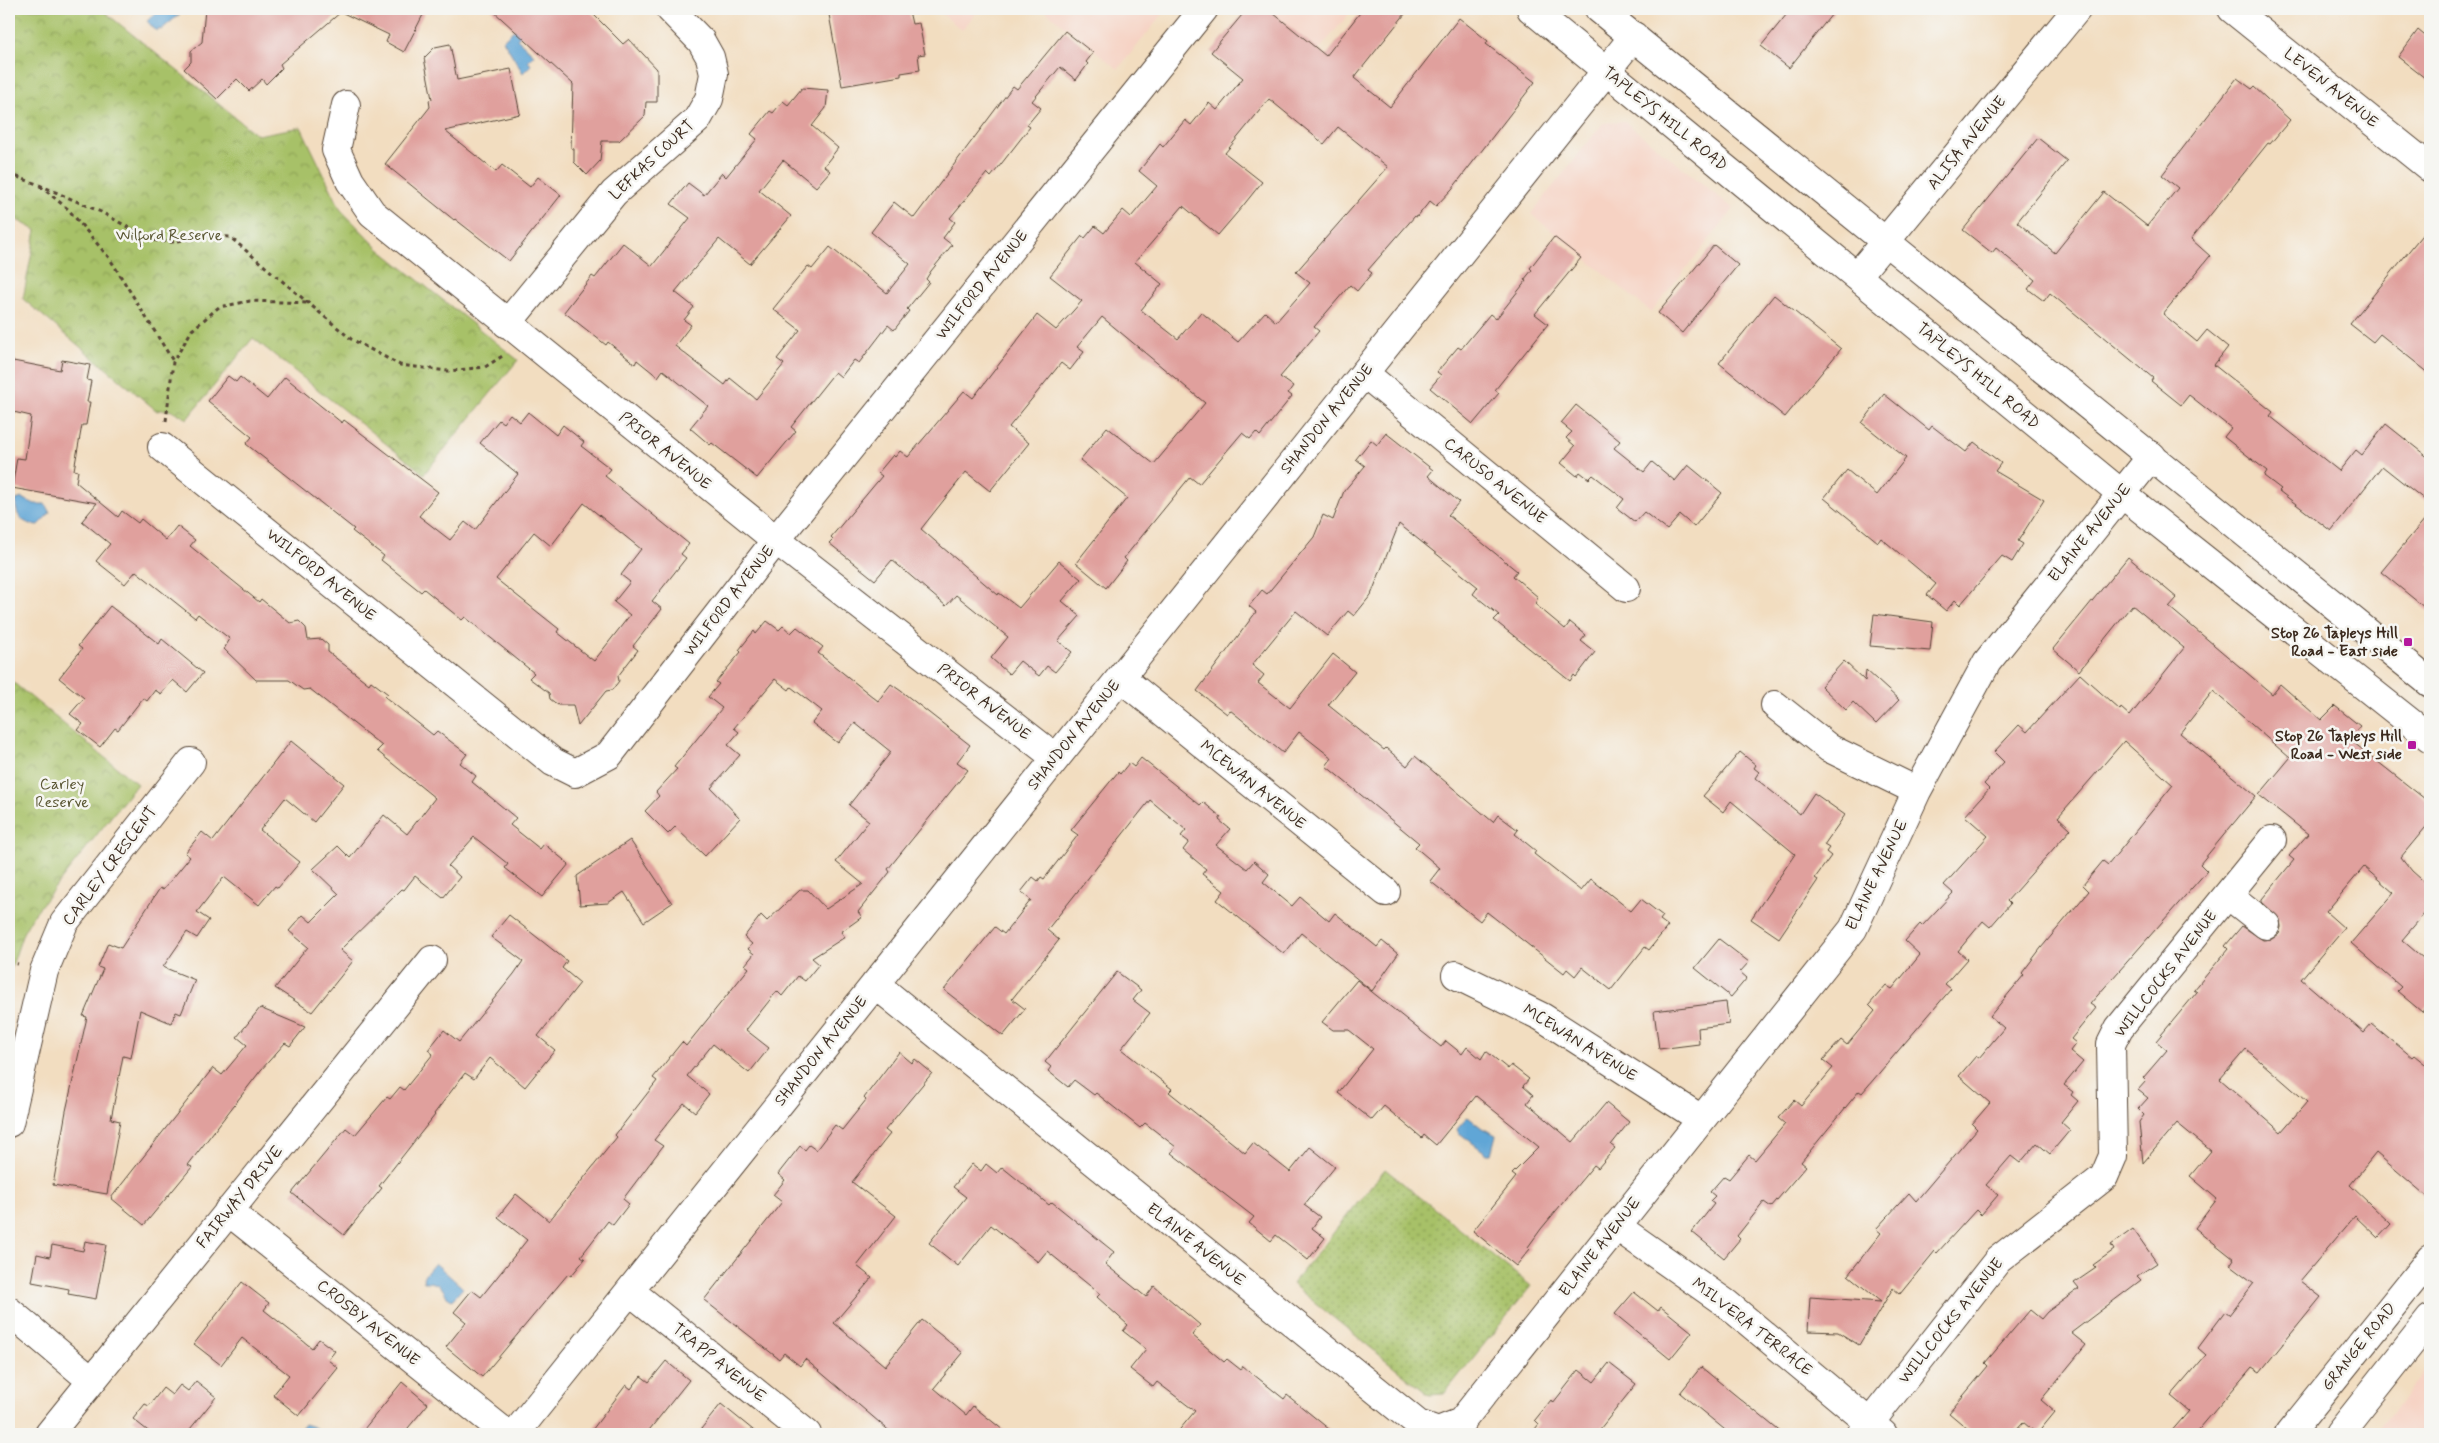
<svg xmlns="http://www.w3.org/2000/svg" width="2439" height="1443" font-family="Mynerve,sans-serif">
<defs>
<pattern id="grass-dots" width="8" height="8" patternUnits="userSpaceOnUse" patternTransform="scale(1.25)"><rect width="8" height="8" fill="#a7c167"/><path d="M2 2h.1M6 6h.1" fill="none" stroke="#899d54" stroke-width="1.8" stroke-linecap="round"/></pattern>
<pattern id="park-crowns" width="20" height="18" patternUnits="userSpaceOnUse" patternTransform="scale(1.25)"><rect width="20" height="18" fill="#a7c167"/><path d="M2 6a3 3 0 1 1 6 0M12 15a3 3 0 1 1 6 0" fill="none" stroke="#899d54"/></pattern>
</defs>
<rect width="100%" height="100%" fill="#f6f6f2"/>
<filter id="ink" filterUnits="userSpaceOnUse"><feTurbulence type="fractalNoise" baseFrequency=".02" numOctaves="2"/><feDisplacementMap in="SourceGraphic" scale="10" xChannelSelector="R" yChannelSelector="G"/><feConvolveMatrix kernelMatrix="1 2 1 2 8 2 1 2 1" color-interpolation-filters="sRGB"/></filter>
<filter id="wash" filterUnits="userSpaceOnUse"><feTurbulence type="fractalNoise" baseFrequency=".0096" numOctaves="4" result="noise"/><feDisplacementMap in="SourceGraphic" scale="20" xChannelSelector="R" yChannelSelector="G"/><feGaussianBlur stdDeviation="1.12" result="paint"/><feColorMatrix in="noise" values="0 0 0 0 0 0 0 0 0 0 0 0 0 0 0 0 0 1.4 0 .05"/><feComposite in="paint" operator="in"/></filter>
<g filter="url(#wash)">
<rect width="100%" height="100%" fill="#f2ddc0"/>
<path fill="#f6d2c3" d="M936,9H979L962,30Z
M1043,9H1167L1118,69Z
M1268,9H1353L1319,50Z
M1624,121L1734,209L1651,312L1531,214L1603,123Z
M2430,1364V1434H2375L2404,1398Z"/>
<path fill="url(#grass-dots)" stroke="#717642" d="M1385,1169L1531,1286L1444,1394L1429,1395L1292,1284Z"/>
<path fill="url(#park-crowns)" stroke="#717642" d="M9,9H101L257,135L301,127L341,210L379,249L518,360L424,474L253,338L187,419C178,413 168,407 157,411L23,299L36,230L9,216Z
M9,679L137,784L34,914L23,933L10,972Z"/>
<path fill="#60a6d6" stroke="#4e687a" d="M153,9H183L180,11L181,13L161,30L159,29L156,31L147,21L156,13Z
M516,28L522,34L517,39L534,55L528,61L531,65L523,73L503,40Z
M22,498L35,504H45L50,513L38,525C22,524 15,516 16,500Z
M1468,1117L1482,1128L1496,1135L1491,1154H1487L1458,1132L1457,1129Z
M435,1263L463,1288L452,1300L447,1297C443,1286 435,1281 424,1282L423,1277Z
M304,1424L314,1427L324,1434H297Z"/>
<g id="blocks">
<path fill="#e0a09d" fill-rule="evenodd" d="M205,9H426L404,52L386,42L389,35L341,12L280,64L282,68L266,84L262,79L249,91L237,79L217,99L184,69L191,62V51L202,42Z
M491,9H588L623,44L629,39L657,69V102H646L645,116L619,141H602L600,161L587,175L574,162V149L571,148L573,84Z
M828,9H890L891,14L909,11L912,24L919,23L925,54L918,55L920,70L901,73V76L842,86Z
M1247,9H1268L1326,56L1363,9H1409L1354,78L1390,107L1459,18L1488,41L1486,44L1535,82L1452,189L1436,206L1430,201L1417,217L1415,216L1368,270L1372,273L1357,291L1350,285L1314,327L1319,331L1280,377L1293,386L1288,393L1292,396L1260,436L1256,432L1250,439L1242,433L1199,484L1190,477L1124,558L1127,561L1106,588L1076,563L1127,498L1080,460L1107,427L1154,464L1205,403L1102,317L1077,347L1084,352L1070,370L1061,363L1009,427L1029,443L990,491L966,472L921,529L998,595L999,593L1019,608L1059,561L1081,579L1062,601L1080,616L1058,641L1072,652L1055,672L1047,666L1039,676L1020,661L1009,674L991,658L1008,637L956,595L946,606L892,560L875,580L829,543L833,539L831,537L882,476L878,473L893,455L895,457L900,451L908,457L964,391L973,398L1037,315L1056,330L1082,301L1050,276L1082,236L1085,238L1095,226L1104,233L1123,210L1131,217L1157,186L1139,171L1160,144L1163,147L1185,120L1191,125L1209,103L1217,110L1243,78L1211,52ZM1269,99L1324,144L1338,127L1388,167L1296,272L1310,283L1276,322L1265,312L1238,342L1201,312L1178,339L1141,310L1162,284L1135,262L1183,206L1218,235L1242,207L1262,182L1225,153Z
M1791,9H1836L1789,68L1761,46Z
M2418,30L2430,40V82L2398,57Z
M1065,31L1093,53L1086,62L1088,64L1076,80L1060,67L1032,101L1041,108L1027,125L1030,127L991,177L987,173L950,218L955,222L943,238L952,245L931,271L926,279L929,282L907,309L909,311L894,330L888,325L859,363L854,360L841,377L835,372L791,427L796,431L757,478L712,443L710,445L690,428L708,406L663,370L658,377L637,360L635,364L608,342L606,345L564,312L592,276L595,278L623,243L652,266L690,218L671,204L688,183L704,195L722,173L726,177L757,139L751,134L770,111L773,113L783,101L788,105L802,88L828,90L826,108L812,126L838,148L824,166L830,171L816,187L783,160L759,190L791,216L750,264L719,239L675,292L694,307L684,320L691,325L675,346L725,385L730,378L756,399L784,364L777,359L800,330L773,309L808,266L812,269L830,247L887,293L910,264L871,232L894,202L914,218L1013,86L1017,89Z
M450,44L457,80L511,69L520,114L445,131L496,172L502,165L530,187L538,177L561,195L509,261L455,219L454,220L385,164L430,107L429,100L432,99L424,58L435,47Z
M2237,78L2252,89L2254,87L2290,120L2270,144L2268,143L2191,239L2210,256L2163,314L2197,342L2207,330L2228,347L2214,365L2273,412L2270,416L2339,471L2356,450L2362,455L2386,424L2430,459V504L2382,466L2331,531L2279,491L2281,489L2264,476L2267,471L2224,437L2231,428L2189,395L2181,405L2151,381L2153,378L2050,293L2044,301L2028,289L2035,280L1996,248L1992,253L1963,230L2038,138L2067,161L2017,222L2055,253L2104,192L2147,226L2178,188L2162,175Z
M2430,225V374L2380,334L2373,342L2350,324Z
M1554,237L1581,258L1535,314L1548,324L1495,390L1499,393L1473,424L1430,388L1441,375L1437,372L1458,347L1461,349L1490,314L1496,319L1526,281L1524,280L1532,270L1530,268Z
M1714,245L1738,265L1682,333L1658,313Z
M1774,295L1841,349L1785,417L1719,363Z
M62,360L90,365L87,380L91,381L87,402H90L86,425H82L74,470L78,471L76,482L118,517L122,511L138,523L141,519L166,540L177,526L195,540L190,546L259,602L261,599L290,623L299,621L306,628L308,640L321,639L328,645V652L369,684L371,681L388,694L385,697L433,735L437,731L467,754L460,763L476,776L472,782L516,818L510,825L540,849L544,844L569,864L542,897L505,868L508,864L474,837L448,866L460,877L443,898L415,876L404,890L402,889L340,950L353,961L312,1012L275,988L308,947L289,931L303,915L311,922L339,894L313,869L338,846L350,858L384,815L407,834L435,798L377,751L382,746L310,689L303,690L289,680H256L224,649L230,639L198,614L195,618L136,571L125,584L96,561L110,544L82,521L97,503L12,488L17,458L25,459L31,416L9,411V386L13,361L60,370Z
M228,376L236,382L240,377L267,399L285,377L342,423L344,420L438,492L419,516L450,540L465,522L475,530L518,474L480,443L499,420L503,423L510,414L520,422L528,412L556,435L563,425L584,442L581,446L611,469L605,476L689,544L681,554L686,558L652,601L662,609L633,646L638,650L618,676L619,681L612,690L606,691L578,726L573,705H558L550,699L549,693L529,678L534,673L465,617L462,620L424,589L421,592L381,560L384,556L352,531L354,529L246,444L252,437L208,401ZM584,503L641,549L621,575L630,582L614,602L630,615L594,661L557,632L559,629L496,579L534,532L551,546Z
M1884,394L1929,430L1932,426L1966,452L1974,442L2001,463L1995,471L2044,500L2018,541L2023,544L2012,562L2002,556L1960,605L1955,600L1946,611L1927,595L1936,584L1881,538L1878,542L1824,498L1847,470L1877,495L1906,458L1862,423Z
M1576,405L1620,441L1614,448L1644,472L1652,462L1675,481L1688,465L1722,493L1694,527L1680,515L1667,530L1644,512L1635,522L1617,508L1624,499L1593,475L1589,479L1580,472L1577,476L1561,463L1575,446L1566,438L1572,432L1561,423Z
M1386,433L1433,470L1428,476L1459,502L1448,515L1517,571L1513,576L1538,597L1535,604L1565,629L1570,622L1586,635L1581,641L1595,652L1576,677L1574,675L1570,681L1494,620L1499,615L1473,594L1478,587L1399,524L1371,595L1354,616L1348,611L1327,636L1296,611L1252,665L1264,675L1258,683L1290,708L1333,654L1355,672L1328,705L1384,750L1386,748L1407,766L1415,756L1493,822L1498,815L1518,830L1515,834L1536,851L1534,854L1581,891L1591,879L1631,911L1641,899L1663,916L1660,920L1668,926L1649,950L1645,947L1611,990L1582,967L1575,976L1567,969L1564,973L1487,912L1480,921L1430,881L1440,868L1415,847L1419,843L1326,766L1332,758L1299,732L1283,753L1230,710L1227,714L1197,691L1256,612L1249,606L1262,590L1267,594L1314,537L1323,515L1333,520L1344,491L1365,466L1356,459L1371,440L1377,445Z
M2430,513V612L2381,572Z
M2128,557L2177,598L2169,607L2272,694L2280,684L2321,720L2335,706L2360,726L2349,739L2430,803V822L2401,857L2412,871L2430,887V907L2402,940L2430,964V1002L2422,1012L2397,991L2401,987L2351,943L2394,893L2364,867L2326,912L2344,928L2301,979L2364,1033L2372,1024L2412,1057L2414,1055L2430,1068V1199L2376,1153L2350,1185L2391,1224L2378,1238L2355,1216L2300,1281L2321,1297L2260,1372L2252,1367L2195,1434H2169L2189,1411L2171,1396L2206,1355L2198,1348L2225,1312L2229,1315L2254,1283L2230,1265L2234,1259L2195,1228L2217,1199L2190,1176L2211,1151L2177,1123L2143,1163L2139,1122L2144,1115L2138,1109L2148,1098L2138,1090L2146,1081L2143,1078L2167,1050L2156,1041L2197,992L2194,990L2228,949L2225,946L2242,926L2263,940L2272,939L2279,934L2281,927L2280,919L2262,902V899L2294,860L2289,856L2308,834L2259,795L2290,758L2213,691L2180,733L2256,796L2200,864L2207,871L2090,1004L2096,1008L2071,1039L2076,1043L2070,1051L2083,1062L2064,1085L2073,1092L2071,1095L2078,1101L2061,1122L2070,1130L2050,1154L2037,1143L2020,1163L2011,1156L1986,1185L1998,1195L1981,1215L1976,1210L1937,1253L1935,1251L1900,1294L1893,1288L1859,1345L1838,1332L1808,1331L1810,1297L1881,1302L1848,1275L1881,1233L1876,1229L1909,1193L1916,1201L1977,1129L1972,1124L1990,1103L1959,1076L1976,1056L1979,1058L2004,1028L1990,1016L2024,975L2022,973L2041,948L2089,891L2083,885L2103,861L2108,865L2173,785L2124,741L2058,817L2071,829L2007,901L2010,904L1990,927L1983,921L1958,951L1967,959L1945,984L1951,989L1862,1093L1859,1091L1801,1162L1806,1166L1771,1207L1764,1202L1737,1236L1740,1239L1724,1258L1692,1232L1714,1204L1710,1201L1715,1196L1710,1192L1724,1176L1729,1179L1749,1155L1755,1160L1785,1124L1778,1118L1794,1100L1801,1106L1833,1068L1823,1060L1841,1040L1847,1045L1875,1011L1869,1005L1886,985L1892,989L1920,955L1905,941L1920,924L1922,926L1953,893L1944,885L1988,836L1965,816L1989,789L1984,784L2004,762L1994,752L2019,725L2027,732L2080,674L2120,710L2121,708L2130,716L2184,648L2132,605L2079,671L2053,649ZM2246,1049L2307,1102L2281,1132L2220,1079Z
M110,606L159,644L162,639L203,673L187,692L173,680L161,694L155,690L147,701L143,698L118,730L115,728L100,747L78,730L83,724L70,714L84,698L59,678L82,649L78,646Z
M1874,614L1933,622L1930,651L1870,646Z
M767,621L779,630L783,626L791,633L797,627L823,647L818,653L878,701L891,684L901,691L970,745L957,762L968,770L888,869L890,872L858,912L862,917L841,932L845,937L812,958L819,964L805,981L798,976L782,996L777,991L746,1030L769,1048L749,1073L713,1044L687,1076L709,1094L695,1112L684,1103L654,1140L663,1146L623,1199L629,1204L613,1225L608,1221L581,1256L585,1259L571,1276L568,1274L482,1377L446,1347L466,1322L454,1312L472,1290L481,1297L527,1240L498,1217L516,1194L549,1221L617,1137L615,1135L657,1081L653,1078L682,1042L686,1046L749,968L745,965L754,954L748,949L752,944L744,937L761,915L767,921L800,890H808L826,909L863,884L836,862L869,821L849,805L891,752L855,723L838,743L812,723L822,711L791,687L789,690L775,679L734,728L739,732L728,745L740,755L711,788L740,818L705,856L675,827L668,834L645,811L659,796L656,792L677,769L674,767L722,708L708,697L719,684L716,682L741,652L739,650L754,631L756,634Z
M1844,661L1865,681L1866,670L1899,700L1876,724L1853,702L1846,710L1821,686Z
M291,741L344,784L314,822L285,798L260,830L300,862L278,888L275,886L259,905L224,877L197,912L209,920L197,938L187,932L163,967L195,980L181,1014L176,1012L171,1023L140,1010L131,1058L123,1056L111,1119L120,1121L107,1194L53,1185L66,1111L87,1017L83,1016L103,969L98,967L108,943L121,948L160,888L163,890L190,857L185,853L202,832L213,841Z
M1740,752L1756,765L1754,768L1759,772L1755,778L1800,814L1814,793L1845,815L1824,845L1829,848L1826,852L1831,856L1815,878L1818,880L1779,938L1751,919L1795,854L1731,801L1723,812L1703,796Z
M1141,758L1200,805L1203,802L1221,817L1219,820L1230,829L1216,845L1247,869L1254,861L1269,874L1263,882L1292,906L1300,897L1329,921L1335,913L1377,947L1382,941L1398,954L1372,991L1301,933L1284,954L1217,900L1224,891L1202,874L1206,869L1183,850L1189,842L1181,836L1186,830L1150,800L1047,930L1059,940L1012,999L1025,1009L1003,1036L944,990L995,927L1004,934L1031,900L1021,892L1033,877L1038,881L1041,877L1044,879L1078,835L1071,830L1118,772L1120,774L1129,763L1134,767Z
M630,840L672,903L644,922L624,892L608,903L580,905L577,876Z
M509,915L567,961L562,968L580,983L538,1036L555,1050L525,1087L490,1058L474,1079L465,1073L434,1114L435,1115L379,1186L382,1188L344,1235L292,1193L346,1128L355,1135L387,1097L390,1099L400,1087L404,1090L433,1054L428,1050L444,1030L459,1042L514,974L523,961L491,937Z
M1719,939L1749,962L1740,972L1747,978L1731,997L1695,968Z
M1117,972L1141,990L1133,1000L1150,1013L1121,1049L1172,1089L1169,1092L1245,1153L1253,1143L1290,1172L1310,1147L1335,1167L1304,1205L1320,1217L1312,1228L1325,1238L1308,1260L1276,1235L1271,1241L1249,1223L1254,1217L1171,1153L1176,1147L1145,1123L1140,1128L1096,1093L1094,1095L1074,1080L1068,1087L1048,1071L1051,1067L1045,1062Z
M1357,980L1441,1047L1446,1041L1462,1054L1467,1047L1481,1059L1486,1051L1508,1069L1511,1065L1529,1079L1523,1086L1533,1095L1527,1103L1573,1142L1606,1103L1629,1122L1611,1145L1615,1148L1598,1168L1594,1165L1541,1229L1528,1247L1530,1249L1516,1266L1473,1231L1516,1177L1512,1174L1539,1147L1476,1096L1436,1145L1424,1135L1422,1138L1384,1106L1372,1120L1338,1093L1373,1049L1349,1030H1333L1322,1022Z
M1726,1002L1729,1024L1698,1028L1699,1044L1659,1049L1654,1011Z
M260,1008L305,1027L290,1046L285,1043L261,1070L188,1165L192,1167L144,1225L111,1198L213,1068L222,1075L247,1045L237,1037Z
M899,1052L912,1063L915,1059L932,1073L885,1130L890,1134L852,1182L896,1216L857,1266L872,1278L834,1323L885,1366L922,1320L963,1353L934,1388L966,1415L973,1406L1008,1434H893L805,1359L800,1366L784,1353L779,1359L704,1300L782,1202L773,1195L785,1180L778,1174L800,1146L805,1150L809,1145L816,1150L835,1125L842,1130L866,1100L864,1098Z
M972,1164L981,1171L986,1164L997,1173L1002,1167L1049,1205L1052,1202L1114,1252L1105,1264L1146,1297L1154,1286L1200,1325L1192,1335L1224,1362L1227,1359L1241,1370L1243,1366L1284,1399L1287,1395L1335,1434H1176L1195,1411L1157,1382L1153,1387L1130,1369L1146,1349L1123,1331L1128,1325L1097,1297L1100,1294L1047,1251L1038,1262L991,1225L958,1266L929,1243L966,1197L953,1187Z
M2133,1229L2157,1263L2137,1276L2141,1280L2071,1333L2086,1345L2041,1400L2055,1412L2037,1434L2023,1422L2012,1434H1974L1949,1413L1988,1366L1985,1363L2030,1310L2041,1319L2047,1312L2079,1289L2074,1283L2096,1268L2093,1265L2114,1250L2111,1245Z
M85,1241L106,1245L96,1299L68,1294L69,1289L32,1282L37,1254L50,1257L52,1245L83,1251Z
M242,1282L269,1303L264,1310L312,1348L319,1339L335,1351L328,1360L338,1368L299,1416L273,1395L289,1375L242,1338L221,1365L194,1344Z
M1634,1292L1658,1311L1661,1307L1692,1332L1670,1359L1615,1314Z
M666,1361L689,1380L646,1434H589L626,1385L631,1389L641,1376L649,1382Z
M1609,1363L1636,1384L1596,1434H1531L1539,1424L1535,1420L1551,1400L1553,1403L1579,1370L1594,1382Z
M1701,1367L1783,1434H1730L1680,1393Z
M196,1381L216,1397L186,1434H152L133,1419L145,1404L149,1406L163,1388L172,1395L180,1385L188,1391Z
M402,1382L428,1404L403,1434H360Z
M721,1404L758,1434H697Z"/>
</g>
</g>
<g filter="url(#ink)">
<use href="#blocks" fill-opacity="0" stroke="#564536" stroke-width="1"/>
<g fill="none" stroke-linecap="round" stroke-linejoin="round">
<defs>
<path id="minor" d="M2232,9L2430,168
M346,105L336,150L350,181L372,213L776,540L1056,758
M1857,276L2077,9
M507,324L614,193L697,120L709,99L714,74L710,57L701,41L670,9
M1364,373L1626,588
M162,447L553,762L575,773L609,755L776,540L1204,9
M1121,678L1386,892
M1775,705L1829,748L1917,791
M2228,895L2266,925
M1456,975L1542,1017L1701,1119
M875,984L1418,1424L1438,1431L1461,1422L1853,929L1917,791L1987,662L2152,456
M9,1123L44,971L64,923L191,762
M228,1211L507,1434
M1616,1226L1727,1304L1883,1434
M630,1291L807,1434
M9,1311L92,1381
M49,1434L432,960
M515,1434L1634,36
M1861,1434L1998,1260L2104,1177L2113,1156L2111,1044L2119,1028L2272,840"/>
<path id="major" d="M1531,9L2122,494L2430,738
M1599,9L2430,683
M2289,1434L2430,1259
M2339,1434L2430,1319"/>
</defs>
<use href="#minor" stroke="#564536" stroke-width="30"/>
<use href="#major" stroke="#564536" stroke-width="30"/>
<path stroke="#564536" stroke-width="3" stroke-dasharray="4 4" stroke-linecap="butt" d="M9,174L37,184L101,212L151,240L172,242L206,236L230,237L351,339L400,365L448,371L485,367L504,355
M40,186L68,209L110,259L173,361
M166,421L173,362L192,330L219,307L250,301L310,303
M9,962L18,964"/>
<use href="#minor" stroke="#fff" stroke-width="28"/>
<use href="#major" stroke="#fff" stroke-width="28"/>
</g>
</g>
<g fill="#b5179e" stroke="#f6f6f2" stroke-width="2">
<rect x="2403" y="637" width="10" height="10" rx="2.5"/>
<rect x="2407" y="740" width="10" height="10" rx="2.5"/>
</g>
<g text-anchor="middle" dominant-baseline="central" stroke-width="5" stroke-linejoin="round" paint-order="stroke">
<g font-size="16" fill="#3b2a1e" stroke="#f6f6f2">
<text transform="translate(2331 88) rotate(39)">LEVEN AVENUE</text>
<text transform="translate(1665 119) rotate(39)">TAPLEYS HILL ROAD</text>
<text transform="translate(1967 143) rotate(-51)">ALISA AVENUE</text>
<text transform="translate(652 160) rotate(-43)">LEFKAS COURT</text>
<text transform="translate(982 285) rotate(-51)">WILFORD AVENUE</text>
<text transform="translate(1978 376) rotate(40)">TAPLEYS HILL ROAD</text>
<text transform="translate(1327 419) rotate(-51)">SHANDON AVENUE</text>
<text transform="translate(665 451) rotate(39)">PRIOR AVENUE</text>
<text transform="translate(1495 481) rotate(39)">CARUSO AVENUE</text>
<text transform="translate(2090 533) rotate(-51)">ELAINE AVENUE</text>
<text transform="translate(321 575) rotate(39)">WILFORD AVENUE</text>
<text transform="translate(729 601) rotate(-52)">WILFORD AVENUE</text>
<text transform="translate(984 702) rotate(38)">PRIOR AVENUE</text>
<text transform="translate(1074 735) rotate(-51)">SHANDON AVENUE</text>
<text transform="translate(1253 785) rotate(39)">MCEWAN AVENUE</text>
<text transform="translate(110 866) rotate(-53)">CARLEY CRESCENT</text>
<text transform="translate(1877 875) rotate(-64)">ELAINE AVENUE</text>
<text transform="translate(2166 974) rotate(-52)">WILLCOCKS AVENUE</text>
<text transform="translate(1580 1043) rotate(32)">MCEWAN AVENUE</text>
<text transform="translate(821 1051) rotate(-51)">SHANDON AVENUE</text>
<text transform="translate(240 1197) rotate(-51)">FAIRWAY DRIVE</text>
<text transform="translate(1196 1245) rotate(39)">ELAINE AVENUE</text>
<text transform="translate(1600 1247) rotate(-52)">ELAINE AVENUE</text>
<text transform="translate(1951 1321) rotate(-51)">WILLCOCKS AVENUE</text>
<text transform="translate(368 1323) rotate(39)">CROSBY AVENUE</text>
<text transform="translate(1752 1327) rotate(38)">MILVERA TERRACE</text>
<text transform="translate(2359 1347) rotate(-51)">GRANGE ROAD</text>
<text transform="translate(719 1363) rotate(39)">TRAPP AVENUE</text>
</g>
<g font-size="16" fill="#5b5734" stroke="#f6f6f2">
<text x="169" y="235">Wilford Reserve</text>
<text x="62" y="784">Carley<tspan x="62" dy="18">Reserve</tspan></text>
</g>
<g font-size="16" font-weight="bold" fill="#3b2a1e" stroke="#f6f6f2" text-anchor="end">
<text x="2398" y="633">Stop 26 Tapleys Hill<tspan x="2398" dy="18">Road - East side</tspan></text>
<text x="2402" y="736">Stop 26 Tapleys Hill<tspan x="2402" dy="18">Road - West side</tspan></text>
</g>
</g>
<rect width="2439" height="1443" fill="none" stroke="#f6f6f2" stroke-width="30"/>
</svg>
